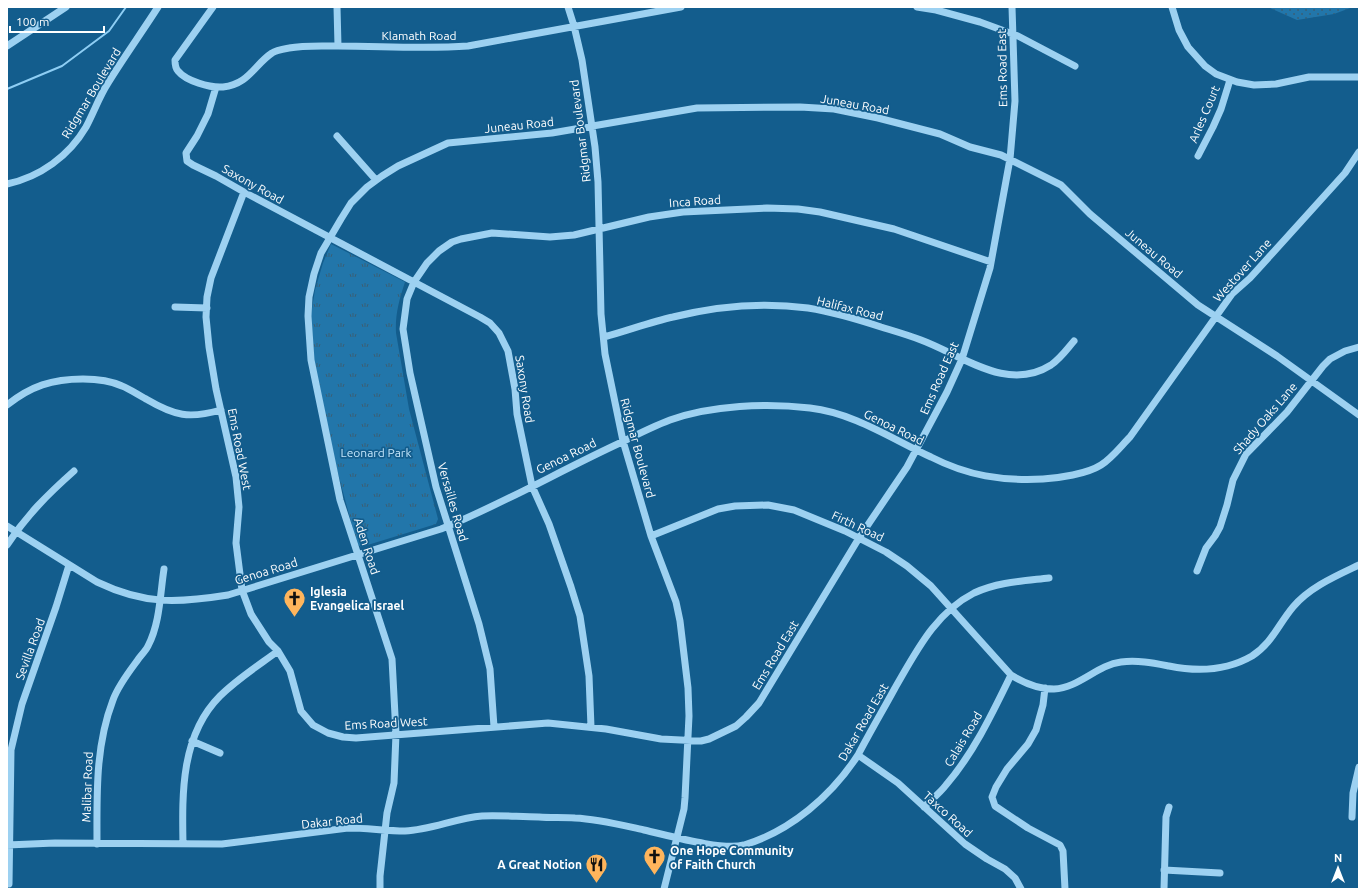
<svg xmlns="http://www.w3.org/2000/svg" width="1366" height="896" font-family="Ubuntu,sans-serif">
<defs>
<pattern id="grass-dots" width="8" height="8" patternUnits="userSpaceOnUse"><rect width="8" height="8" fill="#2276aa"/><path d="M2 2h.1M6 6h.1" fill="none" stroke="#395f76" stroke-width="1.8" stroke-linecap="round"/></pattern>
<pattern id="park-tufts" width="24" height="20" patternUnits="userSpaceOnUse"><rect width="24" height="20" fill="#2276aa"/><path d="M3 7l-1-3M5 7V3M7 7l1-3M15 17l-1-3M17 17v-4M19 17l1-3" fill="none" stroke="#395f76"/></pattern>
</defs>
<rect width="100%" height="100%" fill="#135d8d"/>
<path fill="url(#grass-dots)" d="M1268,7H1353L1334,14L1297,20Z"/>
<path fill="url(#park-tufts)" d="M331,244L405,282C399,300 395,315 396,333L409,409L438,519L436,524L361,547L357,544L335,462L314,360L311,315L315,290L323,263Z"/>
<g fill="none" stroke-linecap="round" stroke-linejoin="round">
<path stroke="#8ecef4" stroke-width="2" d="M7,89L62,66L109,31L126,7"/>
<path stroke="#9dd1f1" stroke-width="7" d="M213,7L175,60C175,64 175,68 178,71C186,81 210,88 223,87C249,84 254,65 272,53C276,50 283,49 289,48C304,45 322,46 338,46C381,46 425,49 468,46L681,7
M337,7L338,46
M568,7L574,26L582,60L595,147L598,182L601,314L605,354L623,441L651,536L676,602L680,621L688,688L689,716L685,798L684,809L664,889
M917,7L936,10L980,22L1018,36L1075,66
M1172,7L1179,30L1188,47L1205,66L1216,74L1237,82L1254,85L1276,84L1309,77H1359
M7,46L66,7
M216,87L208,114L197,136L186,153L187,161L193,165L216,176L244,192L480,317L490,323L499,333L508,351L515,389L517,414L532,486L549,524L571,587L580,616L589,676L591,727
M337,136L376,180
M1198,156L1213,127L1221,109L1230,80
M7,184C40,177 69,156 86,127C94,112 99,97 108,83C124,57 142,32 158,7
M244,192L211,278L207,297L206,317L209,347L216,389L236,477L239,507L236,543L242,590L251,614L269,642L278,651L290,671L301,711L313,725L328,733L343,737L356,738L548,723L606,729L661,739L701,741L709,739L736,726L746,717L759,703L859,538L907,467L947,392L962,359L990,268L1010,159L1015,101L1012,7
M175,307L207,308
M604,337C627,331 650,322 673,317C717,306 763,302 808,308C833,312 857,319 881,327C894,331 908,335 921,340C962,355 1007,393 1051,365C1061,358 1067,349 1074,341
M7,405C31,386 52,379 83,379C97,379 109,380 122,386C130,389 138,395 146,399C175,416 189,419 221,410
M7,526L97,582C145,605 178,603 228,595L441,529C503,504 561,470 622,442C638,434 654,426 670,420C712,405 767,403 810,408C854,413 892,439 931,457C968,476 1002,481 1043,479C1059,478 1087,474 1101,465C1112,458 1121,446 1130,437L1232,294L1250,278L1345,173L1359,152
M651,536L718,509L735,506L768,505L794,510L845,531L886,552L907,566L931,586L1011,675C1024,683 1038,689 1054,689C1079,688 1097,665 1121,662C1138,660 1153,663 1169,666C1198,672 1226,671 1252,656C1272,643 1278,625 1293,607C1310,587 1336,576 1359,565
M7,545C27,515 47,495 74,471
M1197,571L1206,548L1215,536L1220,527L1227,505L1233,480L1246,454L1287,412L1323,366L1330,359L1345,351L1359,347
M1045,688L1043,705L1036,730L1028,744L1007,769L996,787L992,797L995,806L1028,828L1060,845L1063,851L1065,889
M494,727L490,669L479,624L436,487L410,373L403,329L407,299L414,282L427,263L439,251L452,242L461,239L492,233L550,237L574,235L649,217L683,212L767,208L798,209L820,212L894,229L991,262
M192,741L220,753
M858,755L898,783L965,844L987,859L1005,869L1015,878L1021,889
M924,807C931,800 940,793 946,785C973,754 993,712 1011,675
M1352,817L1353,793L1359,767
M97,844C97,795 95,747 113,700C118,686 128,673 137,661C140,656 145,652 148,646C160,623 160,595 164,569
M183,844C182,793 181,735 220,696C237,679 259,665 278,651
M7,845L55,843L222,844L348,828C367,828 386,831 405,831C431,830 456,818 482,816C501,815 520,817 539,817C551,818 563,817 575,818C598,819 621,825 644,830C667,835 722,851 744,845C791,831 832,795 858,755C870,732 883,710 895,688C916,652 935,613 974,593C998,582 1023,581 1049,578
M1164,870L1220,873
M9,884L11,750L22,704L56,607L69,565
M380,889V876L387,813L394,783L396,734L392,659L340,500L311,360L308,316L309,297L314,274L321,253L341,219L351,203L367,187L382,176L398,166L448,143L552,133L697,108L800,107L834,109L878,118L940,134L970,147L1001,155L1061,185L1090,214L1198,305L1277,356L1359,415
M1164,889L1166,817L1169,807"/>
</g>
<defs>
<symbol id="church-pin" viewBox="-11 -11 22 30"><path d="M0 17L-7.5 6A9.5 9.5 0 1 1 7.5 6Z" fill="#ffb55c" stroke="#135d8d"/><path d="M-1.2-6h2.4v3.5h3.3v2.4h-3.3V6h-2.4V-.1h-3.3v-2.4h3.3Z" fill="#111"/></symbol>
<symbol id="restaurant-pin" viewBox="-11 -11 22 30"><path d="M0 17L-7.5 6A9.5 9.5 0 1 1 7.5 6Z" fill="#ffb55c" stroke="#135d8d"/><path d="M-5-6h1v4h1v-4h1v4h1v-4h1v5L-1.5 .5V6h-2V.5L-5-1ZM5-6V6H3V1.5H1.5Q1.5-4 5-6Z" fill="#111"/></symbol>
</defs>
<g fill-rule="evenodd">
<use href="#church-pin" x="282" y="586" width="25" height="34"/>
<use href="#church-pin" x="642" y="844" width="25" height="34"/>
<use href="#restaurant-pin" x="584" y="852" width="25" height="34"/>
</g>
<g text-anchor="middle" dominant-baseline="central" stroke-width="3.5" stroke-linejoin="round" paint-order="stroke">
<g font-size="12" fill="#fff" stroke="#135d8d">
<text x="419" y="35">Klamath Road</text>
<text transform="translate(1002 68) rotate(-91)">Ems Road East</text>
<text transform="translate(91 93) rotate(-59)">Ridgmar Boulevard</text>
<text transform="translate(855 104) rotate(10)">Juneau Road</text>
<text transform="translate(1204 114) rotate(-67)">Arles Court</text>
<text transform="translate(519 125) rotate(-6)">Juneau Road</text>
<text transform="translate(580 131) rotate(-97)">Ridgmar Boulevard</text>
<text transform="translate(253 184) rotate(29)">Saxony Road</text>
<text transform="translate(695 201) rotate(-4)">Inca Road</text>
<text transform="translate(1154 253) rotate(40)">Juneau Road</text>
<text transform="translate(1242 270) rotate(-48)">Westover Lane</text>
<text transform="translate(850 308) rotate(14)">Halifax Road</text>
<text transform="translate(939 378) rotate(-66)">Ems Road East</text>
<text transform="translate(525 389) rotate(81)">Saxony Road</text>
<text transform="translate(1265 418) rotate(-49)">Shady Oaks Lane</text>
<text transform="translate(894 427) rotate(26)">Genoa Road</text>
<text transform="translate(638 448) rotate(75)">Ridgmar Boulevard</text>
<text transform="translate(240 449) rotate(79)">Ems Road West</text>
<text transform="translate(566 456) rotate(-26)">Genoa Road</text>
<text transform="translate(453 502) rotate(74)">Versailles Road</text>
<text transform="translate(858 526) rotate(25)">Firth Road</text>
<text transform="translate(367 546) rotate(72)">Aden Road</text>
<text transform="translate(266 571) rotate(-17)">Genoa Road</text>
<text transform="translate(30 649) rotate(-70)">Sevilla Road</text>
<text transform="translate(775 655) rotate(-59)">Ems Road East</text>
<text transform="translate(863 722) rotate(-60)">Dakar Road East</text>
<text transform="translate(386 723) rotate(-3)">Ems Road West</text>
<text transform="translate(963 739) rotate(-59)">Calais Road</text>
<text transform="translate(87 787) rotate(-88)">Malibar Road</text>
<text transform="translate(948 814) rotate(42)">Taxco Road</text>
<text transform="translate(332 821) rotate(-6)">Dakar Road</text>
</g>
<g font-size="12" fill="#c3e6fc" stroke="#135d8d">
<text x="376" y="452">Leonard Park</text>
</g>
<g font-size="12" font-weight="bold" fill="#fff" stroke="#135d8d" text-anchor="start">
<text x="310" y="591">Iglesia<tspan x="310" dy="14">Evangelica Israel</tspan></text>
<text x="670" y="850">One Hope Community<tspan x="670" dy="14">of Faith Church</tspan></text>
<text x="582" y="864" text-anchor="end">A Great Notion</text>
</g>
</g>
<rect width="1366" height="896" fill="none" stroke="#ffffff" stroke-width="16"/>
<g transform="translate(1338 868)" stroke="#135d8d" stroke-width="3" paint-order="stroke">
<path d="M0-3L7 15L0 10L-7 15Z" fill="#ffffff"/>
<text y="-6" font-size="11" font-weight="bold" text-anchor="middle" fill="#ffffff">N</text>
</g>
<path d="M10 26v6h94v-6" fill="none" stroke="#ffffff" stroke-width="2"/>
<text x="16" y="26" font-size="12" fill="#ffffff" stroke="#135d8d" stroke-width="3" paint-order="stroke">100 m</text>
</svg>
